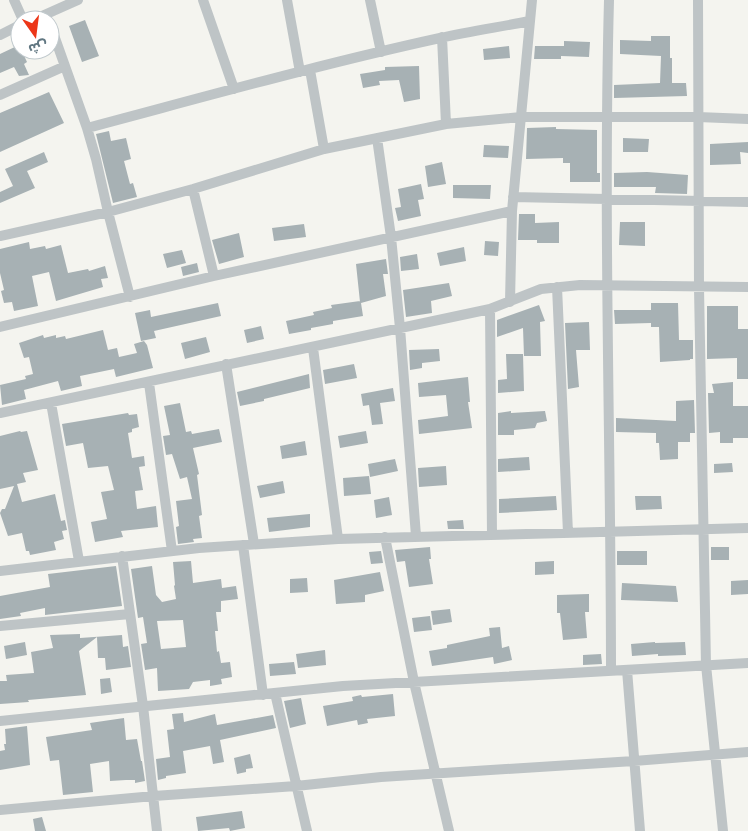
<svg xmlns="http://www.w3.org/2000/svg" width="748" height="831" font-family="'Asap Condensed','Noto Sans Arabic',sans-serif">
<rect width="100%" height="100%" fill="#f4f4ef"/>
<path fill="#a7b1b4" fill-rule="evenodd" d="M85,20L99,56L82,62L69,26Z
M651,36H670V58H672V83H686L687,96L614,98V85L660,83L661,56L620,54V40L651,41Z
M564,41L590,42L589,57L561,56V59H534L535,46H564Z
M19,45L27,62L24,64L29,75L19,76L14,67L0,73V54Z
M509,46L510,58L484,60L483,49Z
M419,66L420,99L404,102L399,80L379,81L380,85L363,88L360,74L385,70V67Z
M49,92L64,123L0,152V113Z
M556,127V129L597,130V173H600V182H570V163H563V158L526,159L527,128Z
M109,131L111,141L126,138L131,159L124,161L130,184L133,183L137,197L113,203L96,134Z
M623,138L649,139L648,152H623Z
M748,142V153L740,152L741,164L710,165V144Z
M484,145L509,146L508,158L483,157Z
M44,152L48,162L27,171L35,188L0,203V192L13,186L5,169Z
M442,162L446,184L428,187L425,166Z
M647,172L688,175L687,194L655,193L656,187H614V173Z
M421,184L424,199L418,200L421,216L398,221L395,208L401,207L398,189Z
M453,185H491L490,199L453,198Z
M519,214H535V223L559,222V243H537V240H518Z
M620,222H645V246L619,245Z
M304,224L306,237L274,241L272,228Z
M239,233L244,257L219,264L212,240Z
M485,241L499,242L498,256L484,255Z
M29,242L30,249L45,246L46,249L61,245L68,273L88,269L89,271L105,266L108,278L101,279L103,287L56,301L49,272L32,276L38,306L14,311L12,302L4,303L1,291L4,290L0,273V249Z
M464,247L466,261L440,266L437,253Z
M182,250L186,263L167,268L163,254Z
M417,254L419,269L401,271L400,257Z
M386,259L388,274H383L386,296L361,303L363,316L333,321V324L311,328V330L289,334L286,321L314,315L313,312L332,308L331,305L360,301V302L356,264Z
M197,263L199,272L183,276L181,267Z
M449,283L452,296L431,301L432,313L406,317L403,290Z
M218,303L221,316L154,331L156,338L141,341L135,313L150,310L151,317Z
M651,303H678L679,340H693V359H690V360L660,362L659,327H651V323L615,324L614,310H651Z
M539,305L545,321L540,322L541,356H524L523,328L497,337V320Z
M707,306H738V329H748V379H737V358L707,359Z
M589,322L590,350H576L579,387L568,389L565,323Z
M261,326L264,339L247,343L244,330Z
M103,330L108,350L117,348L119,357L137,353L134,344L144,341L147,345L153,368L116,377L114,369L80,376L82,386L61,391L58,381L24,390L26,399L2,405L0,385L26,379L25,376L33,374L29,357L24,358L19,343L43,335L44,338L56,335V338L65,336L66,339Z
M206,337L210,352L185,359L181,343Z
M439,349L440,361L422,363V368L410,370L409,350Z
M506,354H523L524,391L498,393V380L507,379Z
M354,364L357,378L325,384L323,370Z
M309,374L310,388L264,399V401L240,406L237,392Z
M468,377L470,402H468L472,428L419,434L418,420L448,416L446,395L419,397L418,383Z
M733,382V406H748V438H733V443H720V432L709,433L708,393H714L712,384Z
M393,388L395,401L380,403L383,424L372,425L369,405L363,406L361,394Z
M694,400L695,433H690V442H678V459L660,460L659,443H656V433L616,432V418L676,421V401Z
M180,403L186,432L191,431L192,434L219,429L222,442L193,448L199,474L197,475L202,515L199,516L202,538L193,539L194,542L178,544L176,527L179,526L176,501L192,499L187,477L180,479L172,454L166,455L163,436L170,435L164,406Z
M511,411V413L545,411L547,421L537,423L535,428L514,430V435H498V413Z
M128,413L129,415L137,414L139,427L132,429V432L128,433L132,458L144,456L145,466L139,467L143,490L135,491L137,509L156,506L158,527L121,531L123,537L95,542L91,522L107,519L101,492L114,490L108,466L88,468L83,443L66,446L62,424Z
M20,431L21,432L27,431L38,470L23,473L26,482L17,484L22,502L55,494L61,521L65,520L67,530L62,531L64,539L54,542L56,550L30,555L29,551H26L22,533L8,536L0,513L2,509H5L14,486L0,489V436Z
M366,431L368,443L340,448L338,436Z
M305,441L307,455L282,459L280,446Z
M529,457L530,470L498,472V459Z
M395,459L398,471L370,477L368,464Z
M732,463L733,472L714,473V464Z
M446,466L447,485L419,487L418,468Z
M369,476L371,494L344,496L343,478Z
M283,481L285,493L260,498L257,486Z
M556,496L557,510L499,513V499Z
M635,496H661L662,509L636,510Z
M389,497L392,515L376,518L374,500Z
M310,514V527L269,532L267,518Z
M463,520L464,529H448L447,521Z
M430,547L431,559H429L433,584L409,587L405,561L397,562L395,550Z
M711,547H729V560H711Z
M381,551L383,563L371,564L369,552Z
M617,551H647V565H617Z
M191,561L193,583L221,579L222,588L236,586L238,599L221,601V612H216L218,631H215L217,652L219,651L221,663L230,662L232,677L221,679L222,684L210,686V680L193,682L189,689L158,691L157,668L145,670L141,644L147,643L143,617L138,618L131,569L152,566L156,595L162,602L176,599L174,586L175,585L173,562ZM183,620L186,647L161,649L157,621Z
M554,561V574L535,575V562Z
M116,566L122,606L45,615V608L20,613L21,616L0,619V596L50,587L48,574Z
M380,572L384,591L365,595V602L336,604L334,580Z
M307,578L308,592L290,593V579Z
M748,580V594L731,595V581Z
M622,583L676,586L678,602L621,600Z
M589,594V612H585L587,638L563,640L560,613H557V595Z
M450,609L452,622L433,625L431,611Z
M430,616L432,630L414,632L412,618Z
M500,627L502,648L509,646L512,660L494,664L493,657L432,666L429,651L447,648V645L490,636L489,628Z
M80,634V638L122,635L123,647L128,646L131,667L106,670L105,658H98L97,637L79,651L86,695L28,700L29,702L0,704V681H7L6,675L34,673L31,652L53,648L50,635Z
M25,642L27,655L6,659L4,646Z
M655,642V643L685,642L686,655L658,656V654L632,656L631,644Z
M325,650L326,665L298,668L296,654Z
M601,654L602,664L583,665V655Z
M294,662L296,674L270,676L269,664Z
M110,678L112,692L101,694L100,679Z
M393,694L395,716L367,719L368,723L358,725L357,720L327,726L323,706L353,701L352,697L361,695L362,697Z
M301,698L306,724L290,728L284,701Z
M183,713L184,722L215,714L217,725L273,715L276,728L220,740L224,762L213,764L210,746L183,751L186,773L166,776V778L158,780L156,759L170,757L167,730L174,729L172,714Z
M124,718L126,740L137,739L141,761H142L145,781L135,783V780H126L110,781L109,761L90,764L93,792L63,795L59,760L50,761L46,737L92,730L90,723Z
M27,726L30,765L0,770V751L5,750L4,744H6L5,729Z
M250,754L253,768L246,769V772L237,774L234,758Z
M242,811L245,828L230,831L229,828L198,831L196,817Z
M42,817L46,831H35L33,819Z"/>
<g fill="none" stroke-linecap="round" stroke-linejoin="round">
<path stroke="#bec4c6" stroke-width="10" d="M14,0L23,20
M203,0L234,89
M287,0L300,72
M370,0L381,52
M609,0C603,224 611,447 611,671
M698,0L699,288L706,665L723,831
M33,20L78,0
M50,24L87,128L96,159L108,212L130,297
M0,35L20,25
M442,37L446,124
M310,70L324,149
M0,95L65,66
M87,128C204,97 321,64 440,38C470,31 500,27 530,21
M377,138L391,237L400,328L416,536
M193,189L214,276
M513,197L748,202
M0,236L108,212L193,189L324,149L446,124L521,117H698L748,119
M557,287L568,533
M510,302L512,211L532,0
M490,309L492,535
M0,327L214,276L512,211
M313,348L338,539
M226,364L254,544
M149,383L172,551
M51,403L79,561
M0,413L490,309L541,289L580,285L748,287
M385,537L414,682L449,831
M243,545L263,695
M122,556L143,706L157,831
M0,571L199,548L338,539L748,528
M0,626L130,614
M627,670L640,831
M275,693L307,831
M0,721L343,686L748,663
M0,810L154,796L296,786L381,777L634,761L748,752"/>
</g>
<g transform="translate(35 35) rotate(166)"><circle r="24" fill="#ffffff" stroke="#c0c9cd"/>
<path d="M0-4L9 19L0 12L-9 19Z" fill="#ec3618"/>
<text y="-8" font-size="14" font-weight="bold" text-anchor="middle" fill="#617782">ش</text>
</g>
</svg>
